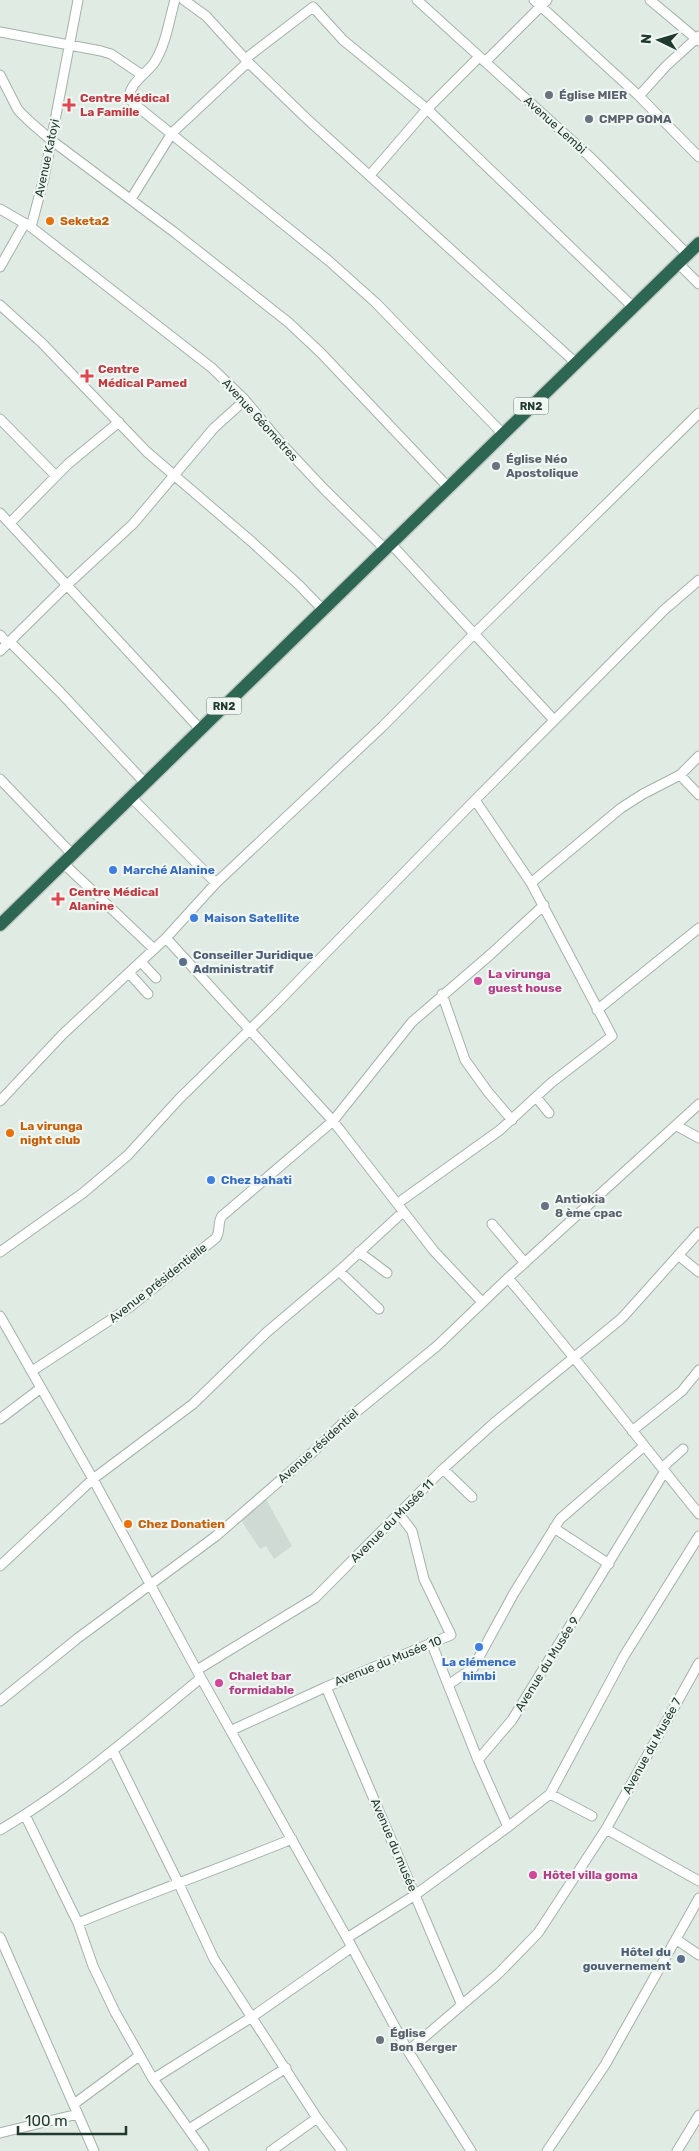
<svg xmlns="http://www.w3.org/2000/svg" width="699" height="2151" font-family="Rubik,sans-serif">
<rect width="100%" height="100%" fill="#e0ebe4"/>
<path fill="#cedad3" d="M266,1499L292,1546L274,1559L266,1546L260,1549L240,1519Z"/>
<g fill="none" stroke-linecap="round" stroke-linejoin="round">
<defs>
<path id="minor" d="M175,0C169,20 166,45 154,63C145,75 131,82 129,97L133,103L329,261L376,303L503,434
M184,0L206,16L248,62L307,119L576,363
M417,0L589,156L687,254
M534,0L639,96L699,157
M650,0L699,41
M0,32L101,51L111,54L142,75
M245,59L313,7L343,40L427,109L633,307
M485,62L547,0
M0,75L18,110L29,121L51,140L174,232L288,322L321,353L448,487
M639,96L666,66L699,36
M370,175L427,109L479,57
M131,199L172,133L248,62
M0,209L31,227L212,368L245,400L279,441L324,489L385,549
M31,227L44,178L78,0
M678,263L699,284
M0,267L25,223
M0,305L42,343L147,452L252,542L300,586L323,610
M0,419L56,476
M0,513L200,729
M10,523L68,464L119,422
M391,544L554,720
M0,635L7,643
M9,641L60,692L145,783
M0,651L67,585L133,524L214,428L245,400
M680,775L699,795
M0,779L72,854
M131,797L216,883
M63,863L154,949
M531,883L621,808L643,794L680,775L699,756
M166,938L333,1121L434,1251L482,1302
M141,962L156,978
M129,973L148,994
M442,994L465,1060L488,1092L512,1120
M597,1010L699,928
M536,1097L549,1113
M0,1101L62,1035L166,938L216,883L382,727L474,634L699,413
M677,1126L699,1138
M398,1203L500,1130L551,1083L612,1036L531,883L475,800
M492,1224L525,1263
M0,1252L83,1193L128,1155L179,1099L277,1003L475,800L664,610L699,580
M359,1252L387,1273
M678,1255L699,1272
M339,1271L379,1309
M508,1278C574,1355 635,1435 699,1514
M0,1316L93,1479L201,1678L347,1938L408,2051L471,2151
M32,1371L130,1307L216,1238C221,1231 217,1222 222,1216L333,1121L412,1022L491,954L544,905
M0,1419L41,1388
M632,1431L682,1391L699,1370
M662,1468L683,1449
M443,1469L472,1497
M554,1528L609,1564
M0,1566L93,1479L193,1404L267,1332L339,1271L403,1212
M431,1642L478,1760L508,1827
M197,1670L315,1598L443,1469L494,1423L622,1318L699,1232
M448,1685L473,1668L514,1593L560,1519L643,1447
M326,1687L461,2003
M0,1701L78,1638L216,1536L313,1452L344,1422L437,1346L508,1278L699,1104
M232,1730L326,1687L451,1635L424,1579L412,1531L399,1514
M113,1751L178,1882L214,1959L317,2118L342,2151
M478,1760L512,1720L665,1471
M550,1794L592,1816
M25,1815L78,1923L93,1966L115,2012L153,2079L204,2151
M606,1829L699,1881
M0,1830C73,1787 136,1731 201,1678
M78,1923C149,1893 221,1868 292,1839
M0,1937L94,2151
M347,1938L415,1895L508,1827L550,1794L624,1656L699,1536
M677,1940L699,1955
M408,2051L498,1974L538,1933L606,1829L699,1663
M153,2079L252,2017L352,1947
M74,2104L139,2056
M189,2129L286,2068
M0,2133L78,2114
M271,2151L317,2118
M547,2151L605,2065L699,1898
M677,2151L699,2115"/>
<path id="highway" d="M0,925L699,243"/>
</defs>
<use href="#minor" stroke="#a3b2aa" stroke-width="11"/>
<use href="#highway" stroke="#c1c8c5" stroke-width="15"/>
<use href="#minor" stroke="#fff" stroke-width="9"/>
<use href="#highway" stroke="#2d6653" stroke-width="12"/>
</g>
<g fill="#6b7280" stroke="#f0f7f3" stroke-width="2">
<circle cx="549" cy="95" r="5"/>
<circle cx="589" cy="119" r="5"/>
<circle cx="496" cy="466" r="5"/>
<circle cx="545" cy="1206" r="5"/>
<circle cx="380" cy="2040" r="5"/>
</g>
<g fill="#e0444e" stroke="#f0f7f3" stroke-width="2">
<path d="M66.5 97.5h5v5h5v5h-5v5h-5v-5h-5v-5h5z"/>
<path d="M84.5 368.5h5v5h5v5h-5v5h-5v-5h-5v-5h5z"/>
<path d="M55.5 891.5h5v5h5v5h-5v5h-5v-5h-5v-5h5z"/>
</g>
<g fill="#e8710a" stroke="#f0f7f3" stroke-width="2">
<circle cx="50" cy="221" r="5"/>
<circle cx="10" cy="1133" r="5"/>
<circle cx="128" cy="1524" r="5"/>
</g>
<g fill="#3f7fe0" stroke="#f0f7f3" stroke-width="2">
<circle cx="113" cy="870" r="5"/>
<circle cx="194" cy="918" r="5"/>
<circle cx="211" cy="1180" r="5"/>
<circle cx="479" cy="1647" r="5"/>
</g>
<g fill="#5c6f8a" stroke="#f0f7f3" stroke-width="2">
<circle cx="183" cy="962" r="5"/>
<circle cx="681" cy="1959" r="5"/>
</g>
<g fill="#d1479c" stroke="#f0f7f3" stroke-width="2">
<circle cx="478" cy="981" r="5"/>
<circle cx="219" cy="1683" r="5"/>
<circle cx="533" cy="1875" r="5"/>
</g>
<g text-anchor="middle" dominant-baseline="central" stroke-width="4.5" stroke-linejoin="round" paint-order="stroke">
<g fill="#f0f7f3" stroke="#5f736a" stroke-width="1">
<rect x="513.5" y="397.5" width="35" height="17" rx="4"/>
<rect x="206.5" y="697.5" width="35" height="17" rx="4"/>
</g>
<g font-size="11" font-weight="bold" fill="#213a30">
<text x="531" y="406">RN2</text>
<text x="224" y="706">RN2</text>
</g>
<g font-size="12" font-weight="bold" fill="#5b616d" stroke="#f0f7f3" text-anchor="start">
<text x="559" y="95">Église MIER</text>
<text x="599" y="119">CMPP GOMA</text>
<text x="506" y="459">Église Néo<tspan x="506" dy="14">Apostolique</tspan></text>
<text x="555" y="1199">Antiokia<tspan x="555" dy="14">8 ème cpac</tspan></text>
<text x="390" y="2033">Église<tspan x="390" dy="14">Bon Berger</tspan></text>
</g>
<g font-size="12" font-weight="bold" fill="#be3a42" stroke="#f0f7f3" text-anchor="start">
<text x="80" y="98">Centre Médical<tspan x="80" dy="14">La Famille</tspan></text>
<text x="98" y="369">Centre<tspan x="98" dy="14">Médical Pamed</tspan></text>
<text x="69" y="892">Centre Médical<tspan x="69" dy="14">Alanine</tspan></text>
</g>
<g font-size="12" fill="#213a30" stroke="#f0f7f3">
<text transform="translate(555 125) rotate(42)">Avenue Lembi</text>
<text transform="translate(47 158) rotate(-78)">Avenue Katoyi</text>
<text transform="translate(260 420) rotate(48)">Avenue Géometres</text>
<text transform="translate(158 1283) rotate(-38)">Avenue présidentielle</text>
<text transform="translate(318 1446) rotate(-42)">Avenue résidentiel</text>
<text transform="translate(392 1521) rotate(-45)">Avenue du Musée 11</text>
<text transform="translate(388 1661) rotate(-22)">Avenue du Musée 10</text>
<text transform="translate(547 1664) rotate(-58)">Avenue du Musée 9</text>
<text transform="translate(652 1746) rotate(-61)">Avenue du Musée 7</text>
<text transform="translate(394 1845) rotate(67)">Avenue du musée</text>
</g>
<g font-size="12" font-weight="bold" fill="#c56008" stroke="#f0f7f3" text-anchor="start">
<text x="60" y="221">Seketa2</text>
<text x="20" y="1126">La virunga<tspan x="20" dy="14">night club</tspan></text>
<text x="138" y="1524">Chez Donatien</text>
</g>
<g font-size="12" font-weight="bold" fill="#366cbe" stroke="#f0f7f3" text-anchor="start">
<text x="123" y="870">Marché Alanine</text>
<text x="204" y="918">Maison Satellite</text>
<text x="221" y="1180">Chez bahati</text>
<text x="479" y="1662" text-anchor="middle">La clémence<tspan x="479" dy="14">himbi</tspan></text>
</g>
<g font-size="12" font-weight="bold" fill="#4e5e75" stroke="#f0f7f3" text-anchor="start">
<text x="193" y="955">Conseiller Juridique<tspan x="193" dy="14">Administratif</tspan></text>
<text x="671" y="1952" text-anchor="end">Hôtel du<tspan x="671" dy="14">gouvernement</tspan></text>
</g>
<g font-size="12" font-weight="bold" fill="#b23c85" stroke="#f0f7f3" text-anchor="start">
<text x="488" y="974">La virunga<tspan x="488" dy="14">guest house</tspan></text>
<text x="229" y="1676">Chalet bar<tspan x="229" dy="14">formidable</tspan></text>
<text x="543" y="1875">Hôtel villa goma</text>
</g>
</g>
<g transform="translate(659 40) rotate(275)" stroke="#f0f7f3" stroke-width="4" paint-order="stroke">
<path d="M0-4L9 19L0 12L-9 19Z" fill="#213a30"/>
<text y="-8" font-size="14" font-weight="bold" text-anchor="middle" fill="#213a30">N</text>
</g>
<path d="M18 2126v8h108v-8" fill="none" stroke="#213a30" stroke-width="2.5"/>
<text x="25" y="2126" font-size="15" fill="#213a30" stroke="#f0f7f3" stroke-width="4" paint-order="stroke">100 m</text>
</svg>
